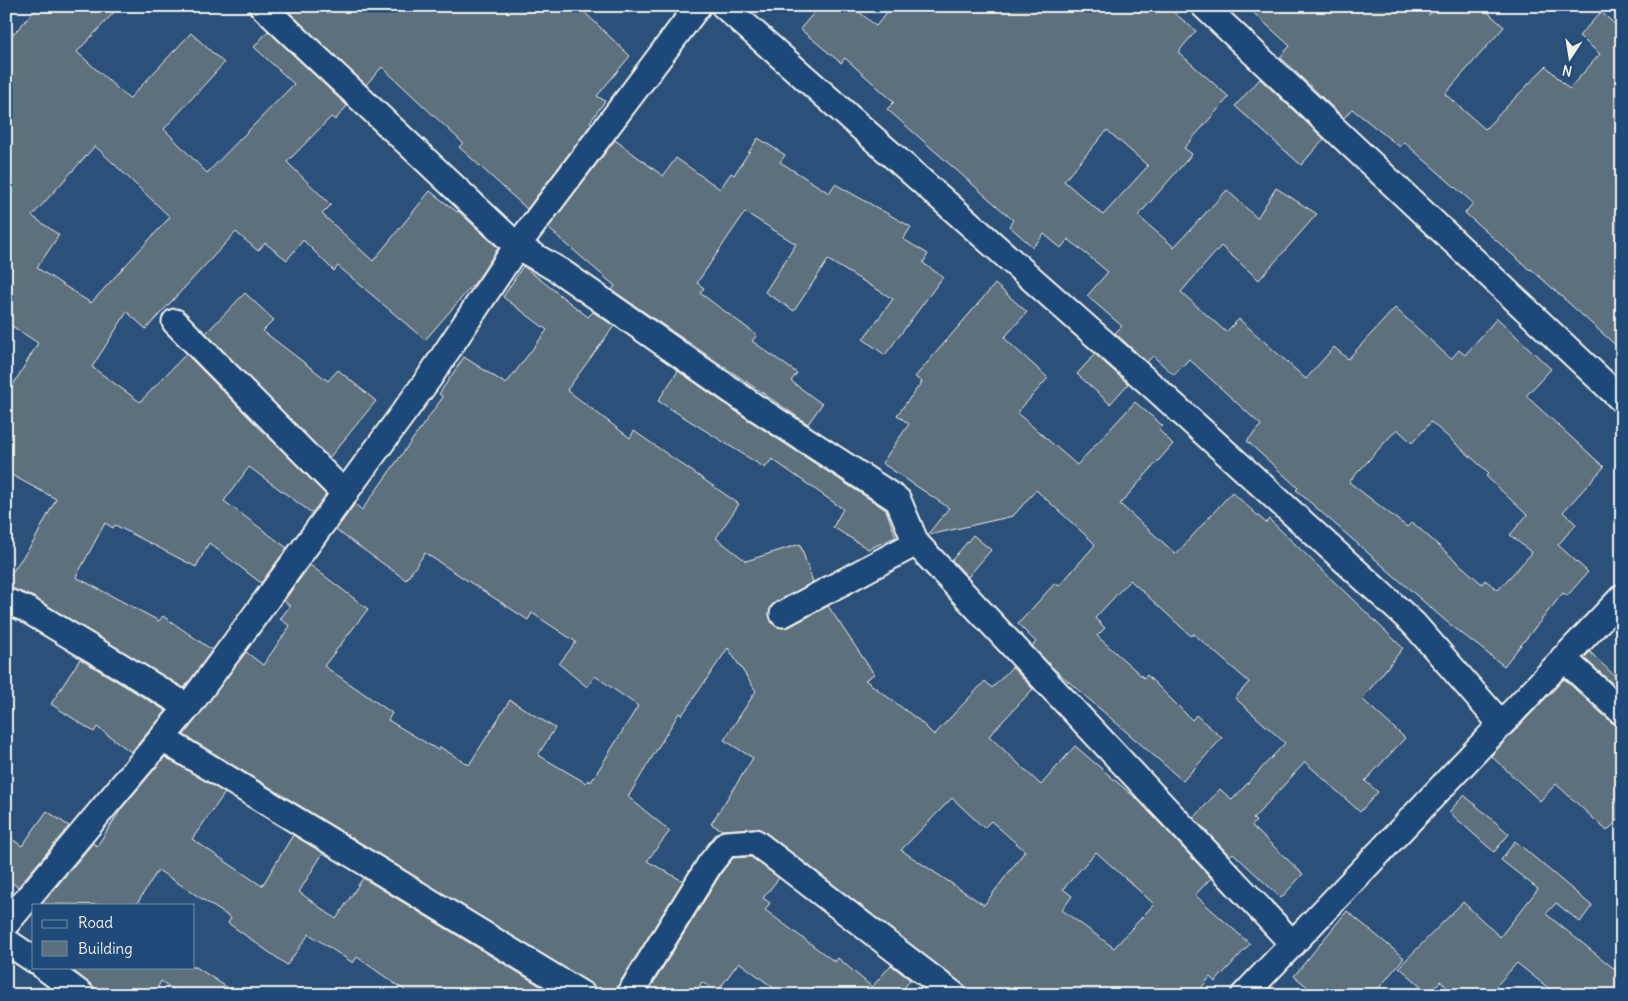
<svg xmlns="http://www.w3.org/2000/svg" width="1628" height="1001" font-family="Delius,sans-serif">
<rect width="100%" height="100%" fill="#2b517b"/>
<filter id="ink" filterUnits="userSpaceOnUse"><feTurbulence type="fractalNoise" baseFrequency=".02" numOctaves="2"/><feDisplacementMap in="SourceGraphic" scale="10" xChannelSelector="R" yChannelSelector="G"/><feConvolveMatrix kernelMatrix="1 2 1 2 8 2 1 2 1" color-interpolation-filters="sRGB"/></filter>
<g filter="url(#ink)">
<path fill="#5c6f7e" stroke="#f4f1e8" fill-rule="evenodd" d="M39,6H120L77,52L129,99L191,33L224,63L164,129L207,173L294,84L254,47L268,31L347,106L335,120L331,117L287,162L331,205L322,214L373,261L430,191L457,212L458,211L498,248L478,279L425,340L338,266L334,271L303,240L287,260L265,243L258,251L236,232L146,329L127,312L92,367L140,402L186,354L326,495L312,513L249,467L224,501L287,548L261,583L209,543L196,567L115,525L113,528L105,523L76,577L159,621L163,616L212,650L184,688L33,597L6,587V581L34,541L56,499L6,472V397L38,343L6,322V42ZM95,146L170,217L91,303L37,268L59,235L32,216Z
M291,6H578L630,56L597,96L605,101L590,122L592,123L527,209L459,147L463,143L382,67L366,85L287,10Z
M820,6H852L876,26L892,6H1166L1196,31L1178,52L1229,97L1184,148L1192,154L1138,216L1174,247L1227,190L1257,218L1276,188L1317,214L1259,280L1221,246L1181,292L1226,332L1239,319L1306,379L1334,347L1348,359L1395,308L1451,359L1459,350L1465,355L1497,318L1551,369L1526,396L1604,467L1563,512L1576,524L1558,545L1588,572L1567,596L1563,593L1504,666L1447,622L1296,490L1298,488L1247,441L1261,425L1189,359L1174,375L1153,356L1147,362L1115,333L1122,326L1087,296L1108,272L1068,239L1061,248L1044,234L1033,247L1009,226L1013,220L887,109L894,102L845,58L841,63L800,29ZM1107,130L1148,166L1103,215L1064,181ZM1431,422L1489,473L1486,476L1527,515L1510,535L1532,553L1498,590L1485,580L1482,584L1412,522L1407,527L1349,482L1397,429L1412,443Z
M1246,6H1420L1429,15L1436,6H1481L1504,27L1445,94L1485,129L1546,66L1569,89L1600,54L1579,36L1601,12L1622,30V351L1531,269L1530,270L1465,213L1473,203L1404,142L1400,147L1352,109L1344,118L1280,57L1290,46Z
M1260,79L1324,139L1301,165L1235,106Z
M758,138L785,155L780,162L829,193L835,184L911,227L903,239L928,254L923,263L943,277L885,355L863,339L893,299L828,260L794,311L765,292L796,244L745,212L697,283L704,288L700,293L757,335L752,341L797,373L791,381L822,404L808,424L612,290L615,286L548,228L615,140L663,176L676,158L720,189L731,173L734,175Z
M523,266L588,317L593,312L614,326L567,390L630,438L634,431L739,504L716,538L746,561L800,544L813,582L771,606L769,614L775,626L782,628L789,627L828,606L874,674L865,680L921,722L934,735L985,681L992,688L1012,667L1033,689L989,736L1041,785L1075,746L1138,800L1211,878L1195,895L1250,944L1215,982L1210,977L1196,995H977L764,831L754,828L722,830L711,824L753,758L724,740L756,691L728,648L682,715L679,713L628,797L670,831L647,861L683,881L617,987L615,995H597L595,988L590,983L184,735L246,652L263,665L290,626L280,619L290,606L284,601L310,565L368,609L324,666L392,713L388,720L438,750L440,747L469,765L510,700L555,728L538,755L586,783L588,780L591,782L638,706L595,676L587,687L559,664L576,642L532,613L528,620L425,553L406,580L336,530L354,505L355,504L362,510L443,397L439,394L464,357L506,384L547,330L503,297ZM952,798L984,828L991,821L1025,851L984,905L901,850ZM1096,852L1154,904L1114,948L1062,910L1072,896L1063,889Z
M995,284L1027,312L1004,338L1048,378L1017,413L1077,465L1135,402L1163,426L1159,430L1173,444L1120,504L1176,554L1232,492L1266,523L1269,519L1403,648L1362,699L1405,738L1365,781L1378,792L1360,812L1305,762L1253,819L1256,821L1252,826L1303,874L1281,898L1233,853L1230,856L1194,818L1220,789L1232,800L1285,743L1235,698L1249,682L1194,634L1191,636L1130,580L1095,618L1105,628L1097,636L1144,678L1147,675L1192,720L1196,715L1222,738L1183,781L1053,668L1032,646L1036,642L1018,624L1055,583L1059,586L1095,545L1093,542L1036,490L1013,516L929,535L928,534L949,508L882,463L909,424L897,415L922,382L915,377Z
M245,293L274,320L263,331L328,381L338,370L376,401L329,458L206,333Z
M1095,354L1128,384L1110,404L1077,374Z
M678,371L747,419L886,510L896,537L868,549L833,527L843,509L772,459L765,468L658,401Z
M973,535L991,550L968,577L952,560Z
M1590,652L1622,683V692L1584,658Z
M80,659L166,711L131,752L97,727L94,732L51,704Z
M1564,679L1612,723L1622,726V816L1607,831L1556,784L1540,801L1491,756Z
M165,757L225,793L192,839L262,886L293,835L323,853L299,892L336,919L363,878L555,995H411L357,957L353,963L309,934L287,965L228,923L231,918L158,870L136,905L42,904L93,843L97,846L122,808Z
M1464,795L1509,834L1494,852L1449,812Z
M47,811L69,826L18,887L6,879V835L22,846Z
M1515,841L1592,906L1580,922L1556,903L1546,914L1622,975V984L1614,995H1557L1517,963L1488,995H1456L1440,981L1430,994L1399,967L1463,902L1500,937L1538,889L1501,860Z
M751,857L779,878L763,898L770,903L765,910L835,962L838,958L872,987L891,965L910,980L899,995H783L739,962L717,992L702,982L694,995H646L722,872L733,858Z
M1347,911L1404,958L1373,995H1317L1294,976Z
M69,967H196L239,995H181L161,981L154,995H103Z"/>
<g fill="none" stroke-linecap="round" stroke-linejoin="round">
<defs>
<path id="minor" d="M262,6L517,246L560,271L755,407L898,500L916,543L1293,944
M724,6L1156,389L1414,624L1501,724
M1204,6L1622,400
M175,322L345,494
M6,601L26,609L188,707
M783,614L916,543
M1563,658L1622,712
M163,739L583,995
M6,924L188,707L429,378L517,246L698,6
M6,941L34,960
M44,967L82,995
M629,995L710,864L726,844L755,842L954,995
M1244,995L1622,597"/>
</defs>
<use href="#minor" stroke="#f4f1e8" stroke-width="29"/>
<use href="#minor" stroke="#1f4a7a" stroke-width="25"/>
</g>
</g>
<rect width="1628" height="1001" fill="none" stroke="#1f4a7a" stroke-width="25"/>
<rect x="12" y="12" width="1603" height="976" fill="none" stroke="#f4f1e8" stroke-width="2" filter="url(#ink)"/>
<rect x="32" y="904" width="162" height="65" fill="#1f4a7a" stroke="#748da6"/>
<rect x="42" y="920" width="25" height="8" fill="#1f4a7a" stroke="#748da6"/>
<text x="78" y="928" font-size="15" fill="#f4f1e8">Road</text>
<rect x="42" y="941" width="25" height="15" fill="#5c6f7e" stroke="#748da6"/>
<text x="78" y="954" font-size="15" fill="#f4f1e8">Building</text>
<g transform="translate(1570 58) rotate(192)" stroke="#1f4a7a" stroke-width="4" paint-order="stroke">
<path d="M0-4L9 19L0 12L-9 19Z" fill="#f4f1e8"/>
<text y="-8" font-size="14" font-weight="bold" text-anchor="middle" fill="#f4f1e8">N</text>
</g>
</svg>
